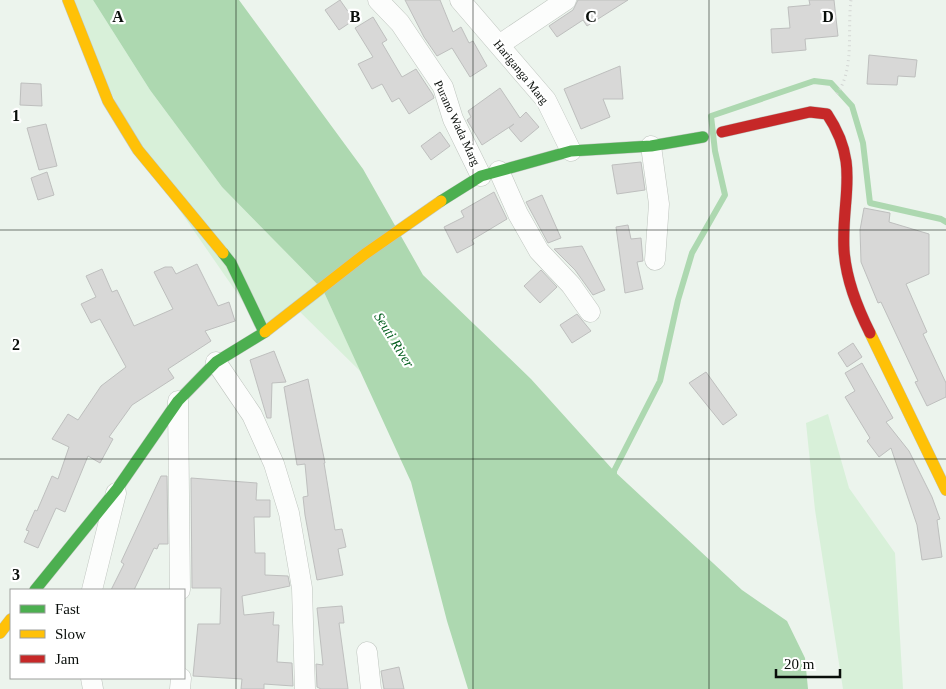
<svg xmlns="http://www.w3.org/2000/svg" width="946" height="689" font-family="Georgia,serif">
<rect width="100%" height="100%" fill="#ecf4ed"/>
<path fill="#d8f0d9" d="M68,0H93L150,90L222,187L323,290L361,372L296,308L264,332L138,150Z
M828,414L849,488L895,553L903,689H843L815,510L806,423Z"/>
<path fill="#add8b0" d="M93,0H239L363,169L423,275L531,379L614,471L742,590L787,621L805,658L808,689H468L447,621L411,482L323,290L222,187L150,90Z"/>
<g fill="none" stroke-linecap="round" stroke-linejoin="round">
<path stroke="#add8b0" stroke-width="6" d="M614,477V471L660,381L678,300L692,253L725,195L715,151L711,116L814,81L831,83L852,106L863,143L870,203L941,219L946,222"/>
</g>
<path fill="#d8d8d7" stroke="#bebfbe" d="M340,0L354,20L339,30L325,10Z
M405,0H440L453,32L461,27L469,43L473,41L487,66L470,77L452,48L437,56L424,37Z
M578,0H628L587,26L583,20L557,37L549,26L573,10Z
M809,0H834L838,36L805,39L806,50L772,53L771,29L790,28L788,7L810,5Z
M373,17L387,40L382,43L402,77L416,69L433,95L434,98L409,114L399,98L392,102L382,84L372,89L358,64L373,57L355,28Z
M869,55L917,60L915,77L898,76L897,85L867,84Z
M620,66L623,99H603L610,117L581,129L564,89Z
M21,83L41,84L42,106L20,105Z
M500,88L520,118L526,112L539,127L521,142L509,128L514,124L482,145L467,120L471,117L468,111Z
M46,124L57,166L39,170L27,128Z
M440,132L450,146L431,160L421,146Z
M641,162L645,190L617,194L612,165Z
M47,172L54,195L38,200L31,178Z
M494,192L507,219L472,240L474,244L457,253L444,227L464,217L461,211Z
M542,195L561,238L548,243L526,202Z
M864,208L890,213L889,222L929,234V274L906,284L927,332L923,334L946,383V397L927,406L915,382L918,381L881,302L878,303L861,262L860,230Z
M628,225L631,239L641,238L643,261L637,262L643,289L625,293L616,227Z
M582,246L605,290L593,295L575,270L554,249Z
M197,264L218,306L229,302L235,321L205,331L211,341L168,369L174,378L132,405L109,437L113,439L100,463L88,456L65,512L56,508L38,548L24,542L29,531L26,530L35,510L37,511L52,476L58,479L69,447L52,439L68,414L78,420L101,386L126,367L100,319L91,323L81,304L96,297L86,276L102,269L112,292L117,290L134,326L173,309L154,272L165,267H172L176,274Z
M541,270L557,287L540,303L524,286Z
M577,314L591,331L572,343L560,325Z
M853,343L862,357L847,367L838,353Z
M274,351L286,382L272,383L271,418H267L250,360Z
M862,363L893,418L886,422L909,451L932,497L940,519L937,520L942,557L922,560L917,525L891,448L879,457L867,441L870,438L845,397L855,391L845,373Z
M706,372L737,415L723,425L689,383Z
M308,379L325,463H324L335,530L342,529L346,547L338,549L343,575L317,580L305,515L303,497L308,496L305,464L297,465L284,387Z
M161,476H167L168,544H159L157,549L154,548L134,590H111L124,564L121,562Z
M191,478L257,483L256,500H270V517H254L255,553H265V575L288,576L290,586L242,596L244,615L274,612L273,625H279L277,662L292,663L293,686L264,684V689H241L242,679L193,676L198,624H220L221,588H192Z
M342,606L344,623H339L348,689H321L317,687L316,664L323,665L317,608Z
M399,667L404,689H384L381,671Z"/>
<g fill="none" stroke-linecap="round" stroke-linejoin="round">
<defs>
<path id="street" d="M378,0L400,23L443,87L453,119L481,176
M460,0L546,100L571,151
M499,45L566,0
M651,146L659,204L655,260
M499,171L518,214L539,251L571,285L590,312
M216,362L252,415L274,464L289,513L302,588L305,689
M178,401L180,590
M92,590L116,493
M367,652L371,689
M91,678L93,689
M180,689L181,678"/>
<path id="fast" d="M441,201L481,176L571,151L651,146L703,137
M223,253L231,263L264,332
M35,590L117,489L178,401L216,362L265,332"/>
<path id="slow" d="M68,0L108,101L138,150L223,253
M265,332L365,254L441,201
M870,333L946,490
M0,633L11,619"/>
<path id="jam" d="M722,132L810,112L827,114C861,165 841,196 844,250C846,280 857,307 870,333"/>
</defs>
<use href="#street" stroke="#bfc5bf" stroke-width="21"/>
<use href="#fast" stroke="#bfc5bf" stroke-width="12"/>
<use href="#slow" stroke="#bfc5bf" stroke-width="12"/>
<use href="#jam" stroke="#bfc5bf" stroke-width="12"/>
<path stroke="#d3d6d4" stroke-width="3" stroke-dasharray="1 4" stroke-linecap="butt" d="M837,94C855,68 847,31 851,0"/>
<use href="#street" stroke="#fcfdfc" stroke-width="20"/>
<use href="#fast" stroke="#4caf50" stroke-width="11"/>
<use href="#slow" stroke="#ffc107" stroke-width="11"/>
<use href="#jam" stroke="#c62828" stroke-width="11"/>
</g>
<path fill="none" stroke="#090e0a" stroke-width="1" stroke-opacity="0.55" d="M236,0V689M473,0V689M709,0V689M0,230H946M0,459H946"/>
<g text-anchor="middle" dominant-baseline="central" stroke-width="4.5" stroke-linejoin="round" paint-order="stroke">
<g font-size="12" fill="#090e0a" stroke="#fff">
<text transform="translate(521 72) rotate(51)">Hariganga Marg</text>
<text transform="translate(457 123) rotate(65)">Purano Wada Marg</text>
</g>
<g font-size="14" font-style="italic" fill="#005d1b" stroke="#fff">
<text transform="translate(394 340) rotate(58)">Seuti River</text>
</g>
</g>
<g font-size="16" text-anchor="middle" font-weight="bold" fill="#090e0a" stroke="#fff" stroke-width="4.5" stroke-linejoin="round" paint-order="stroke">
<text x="118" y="22">A</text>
<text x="355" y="22">B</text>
<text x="591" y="22">C</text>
<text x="828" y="22">D</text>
<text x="16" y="121">1</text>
<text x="16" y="350">2</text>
<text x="16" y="580">3</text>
</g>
<rect x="10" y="589" width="175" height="90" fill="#ffffff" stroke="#9d9f9d"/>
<rect x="20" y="605" width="25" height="8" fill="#4caf50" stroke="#9d9f9d"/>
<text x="55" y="614" font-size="15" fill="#090e0a">Fast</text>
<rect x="20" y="630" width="25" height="8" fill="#ffc107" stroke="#9d9f9d"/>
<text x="55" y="639" font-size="15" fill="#090e0a">Slow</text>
<rect x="20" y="655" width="25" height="8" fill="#c62828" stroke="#9d9f9d"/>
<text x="55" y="664" font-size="15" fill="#090e0a">Jam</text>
<path d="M776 669v8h64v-8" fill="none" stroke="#090e0a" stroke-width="2.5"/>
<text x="784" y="669" font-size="15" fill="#090e0a" stroke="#ffffff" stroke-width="4" paint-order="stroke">20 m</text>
</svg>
